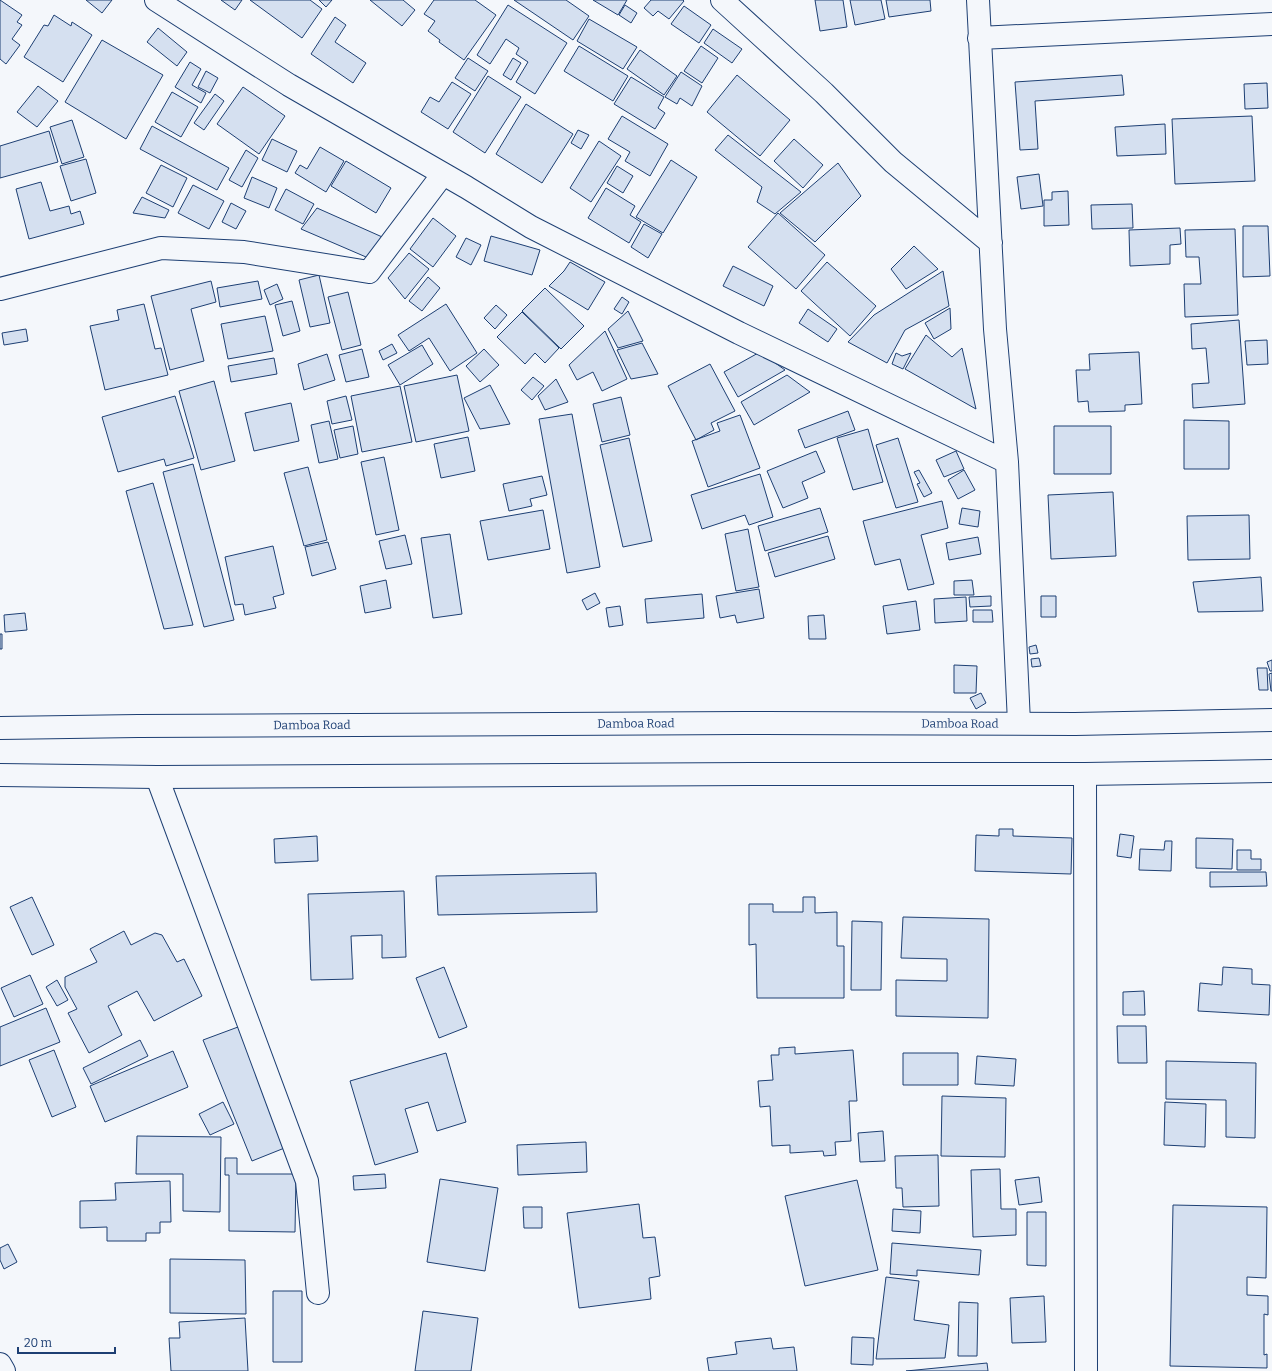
<svg xmlns="http://www.w3.org/2000/svg" width="1272" height="1371" font-family="Bitter,serif">
<rect width="100%" height="100%" fill="#f4f7fb"/>
<path fill="#d5e0f0" stroke="#1d3f73" d="M0,0L22,15L17,22L22,25L12,39L20,45L6,64L0,59Z
M86,0H112L102,13Z
M221,0H242L235,10Z
M250,0H310L322,9L302,38Z
M319,0H332L326,7Z
M370,0H403L415,10L402,26Z
M434,0H475L496,15L464,60L439,42L440,40L428,31L435,21L424,14Z
M514,0H566L589,16L573,40Z
M593,0H627L618,15Z
M651,0H683L684,1L669,19L658,11L653,16L644,8Z
M815,0H843L847,27L820,31Z
M850,0H881L885,19L855,25Z
M886,0H930L931,11L889,17Z
M508,5L567,43L535,94L516,82L528,62L516,54L519,48L506,39L490,64L477,55Z
M625,5L637,13L631,23L619,15Z
M684,6L711,25L699,43L671,24Z
M54,15L71,26L72,22L92,35L63,82L24,57L44,25L48,26Z
M335,17L346,25L335,42L366,63L353,83L311,54Z
M589,19L637,47L623,69L577,41Z
M158,28L187,52L177,66L147,42Z
M713,29L742,49L732,63L704,43Z
M102,40L163,75L126,139L65,102Z
M579,46L628,76L613,101L564,71Z
M701,46L718,58L702,83L684,71Z
M640,50L677,76L664,95L627,69Z
M468,58L488,71L475,91L455,78Z
M513,58L521,63L511,80L503,75Z
M190,62L201,69L192,85L206,93L201,103L175,87Z
M206,71L218,78L210,93L198,87Z
M681,72L702,86L692,106L680,98L677,104L665,97Z
M737,75L790,120L760,156L707,112Z
M1122,75L1124,95L1035,101L1038,149L1020,150L1015,82Z
M488,76L521,97L485,153L453,132Z
M631,77L664,97L658,108L665,113L655,129L614,104Z
M452,82L471,94L448,129L421,112L430,97L439,102Z
M1267,83L1268,108L1245,109L1244,84Z
M38,86L58,101L37,127L17,112Z
M243,87L285,116L259,154L217,124Z
M172,92L198,107L181,137L155,122Z
M215,94L224,101L204,130L194,123Z
M526,104L573,134L542,183L496,154Z
M622,116L668,144L650,176L625,161L630,152L608,139Z
M1252,116L1255,181L1175,184L1172,119Z
M72,120L84,157L62,164L50,127Z
M1165,124L1166,154L1117,156L1115,127Z
M152,126L229,168L217,190L140,149Z
M578,130L589,135L581,149L571,143Z
M49,131L58,162L0,178V146Z
M728,135L801,192L775,214L757,202L762,187L715,150Z
M272,139L297,151L287,172L262,160Z
M794,139L823,165L803,188L774,161Z
M599,141L621,156L591,202L570,188Z
M320,147L344,161L326,192L295,173L300,165L307,169Z
M246,150L258,158L242,187L229,180Z
M86,159L96,193L71,201L60,166Z
M671,160L697,177L663,233L636,217Z
M346,161L391,188L376,213L331,186Z
M838,163L861,196L815,242L780,213Z
M161,165L187,178L173,207L146,193Z
M617,166L633,176L623,193L607,183Z
M1039,174L1043,206L1021,209L1017,177Z
M252,177L277,188L269,208L244,198Z
M41,182L50,211L69,206L71,214L80,211L84,224L29,239L16,189Z
M193,185L224,201L209,229L178,213Z
M606,188L635,206L630,215L641,222L629,243L588,218Z
M286,189L314,204L303,224L275,210Z
M1068,191L1069,225L1044,226V200H1052V192Z
M142,197L169,210L165,218L133,213Z
M231,203L246,211L236,229L222,222Z
M1132,204L1133,228L1092,229L1091,205Z
M317,208L389,240L373,260L301,229Z
M778,213L825,255L796,289L748,247Z
M433,218L456,236L433,267L410,249Z
M644,224L662,234L648,258L631,247Z
M1243,226H1268L1270,276L1243,277Z
M1180,228L1181,244L1170,245V264L1130,266L1129,230Z
M1235,229L1238,315L1185,317L1184,284H1201L1199,257H1186L1185,230Z
M491,236L540,250L532,275L484,261Z
M466,238L481,245L471,265L456,257Z
M914,246L938,269L906,289L891,269Z
M409,253L429,269L405,299L388,278Z
M570,262L605,282L588,310L549,286L564,271Z
M827,262L876,306L850,336L801,291Z
M733,266L773,286L764,306L723,286Z
M943,271L949,306L905,330L887,363L848,342L874,315Z
M319,275L330,323L310,327L299,280Z
M428,277L440,288L422,311L409,301Z
M211,281L216,302L191,309L204,361L170,370L151,296Z
M258,281L262,299L220,307L217,288Z
M277,284L283,299L270,305L264,290Z
M545,288L584,326L561,349L522,311Z
M348,292L361,345L342,350L328,297Z
M622,297L629,302L622,314L614,309Z
M292,301L300,331L283,336L275,305Z
M144,304L155,349L161,348L168,375L105,390L90,326L119,320L117,310Z
M446,304L477,353L450,371L429,338L409,351L398,335Z
M496,305L507,315L495,329L484,318Z
M950,308L951,329L934,339L925,323Z
M808,309L837,329L828,342L799,323Z
M628,311L643,341L618,348L608,329Z
M522,312L559,348L545,363L535,353L525,364L497,337Z
M265,316L273,351L228,359L221,324Z
M1239,320L1245,404L1193,408L1192,384L1209,383L1206,348L1192,349L1191,324Z
M26,329L28,341L4,345L2,333Z
M605,331L627,379L602,391L593,372L577,380L569,365Z
M926,335L952,357L962,348L976,409L905,369Z
M1267,340L1268,364L1247,365L1245,341Z
M642,343L658,374L631,379L617,350Z
M392,344L397,353L383,360L379,351Z
M422,345L433,364L400,385L388,365Z
M362,349L369,377L346,382L339,355Z
M484,349L499,365L480,382L466,366Z
M760,352L785,370L738,397L724,372Z
M1139,352L1142,404L1125,405V411L1089,412L1088,401L1078,402L1076,370H1090L1089,354Z
M896,353L902,356L911,353L903,369L892,364Z
M327,354L335,380L304,390L298,364Z
M274,358L277,374L231,382L228,366Z
M710,364L735,411L711,423L714,430L696,440L668,386Z
M457,375L469,431L416,442L404,386Z
M787,375L810,392L754,425L741,402Z
M533,377L544,386L532,400L521,390Z
M556,379L568,402L545,410L538,396Z
M214,381L235,461L201,470L179,391Z
M490,385L510,424L480,429L464,398Z
M400,386L412,442L362,452L351,396Z
M175,396L194,458L166,466L164,459L118,472L102,417Z
M346,396L352,420L332,424L327,401Z
M621,397L630,435L602,442L593,404Z
M291,403L299,441L254,451L245,413Z
M848,411L855,430L805,448L798,430Z
M572,414L600,567L567,573L539,419Z
M740,415L760,468L708,487L692,441L720,431L717,423Z
M1184,420L1229,421V469H1184Z
M329,421L338,459L319,463L311,425Z
M353,426L358,454L340,458L334,430Z
M1054,426H1111V474H1054Z
M868,429L883,482L853,490L837,438Z
M468,437L475,471L441,478L434,444Z
M629,438L652,541L623,547L600,445Z
M898,438L918,502L896,508L876,445Z
M816,451L825,472L802,482L808,498L783,508L767,471Z
M956,451L964,469L944,477L936,460Z
M384,457L399,530L376,535L361,462Z
M193,464L234,620L204,627L163,472Z
M308,467L327,540L304,546L284,473Z
M919,470L932,493L924,497L917,484L920,483L914,472Z
M964,470L975,490L958,499L948,480Z
M760,474L773,517L749,525L745,515L702,529L691,495Z
M542,476L547,495L530,499L532,506L509,511L503,484Z
M153,483L193,625L164,629L126,491Z
M1113,492L1116,556L1051,559L1048,495Z
M942,501L948,528L921,535L934,584L908,590L900,559L875,565L863,521Z
M820,508L828,532L765,551L758,526Z
M962,508L980,511L978,527L959,524Z
M543,510L550,549L488,560L480,521Z
M1249,515L1250,559L1188,560L1187,516Z
M748,529L759,587L736,591L725,534Z
M450,534L462,614L433,618L421,538Z
M405,535L412,564L386,569L379,541Z
M828,536L835,559L775,577L768,553Z
M978,537L981,554L949,560L946,543Z
M328,542L336,569L312,576L305,547Z
M273,546L284,594L273,597L276,608L245,615L243,604L235,605L225,557Z
M1261,577L1263,611L1198,612L1193,582Z
M386,580L391,608L365,613L360,586Z
M972,580L974,595H954V581Z
M759,589L764,618L737,623L735,615L720,618L716,596Z
M595,593L600,603L587,610L582,600Z
M702,594L704,618L647,623L645,599Z
M991,596V606L970,607L969,597Z
M1041,596H1056V617H1041Z
M966,597L967,621L935,623L934,599Z
M916,601L920,630L887,634L883,606Z
M620,606L623,625L609,627L606,608Z
M973,610H992L993,622H973Z
M25,613L27,630L5,632L4,615Z
M824,615L826,639H809L808,616Z
M0,634H2V649H0Z
M1036,645L1038,653L1030,654L1029,647Z
M1039,658L1041,666L1032,667L1031,659Z
M1272,660V671H1270L1267,662Z
M954,665L977,666L976,693H954Z
M1257,668H1267L1268,690H1259Z
M1272,673V691H1271L1269,674Z
M981,693L986,703L976,709L970,698Z
M999,829H1013V836L1072,838L1071,874L975,871L976,835L999,836Z
M1120,834L1134,836L1131,858L1117,856Z
M317,836L318,861L275,863L274,839Z
M1196,838L1233,839L1232,869L1196,868Z
M1165,841H1172L1171,871L1139,870L1140,849L1164,850Z
M1237,850H1251V859H1261V870H1237Z
M1210,872H1266L1267,886L1210,887Z
M596,873L597,912L438,915L436,876Z
M404,891L406,957L382,958V935L351,936L353,979L311,980L308,894Z
M32,897L54,945L32,955L10,907Z
M803,897H815V913L837,912V946H844V998H757L756,944L749,945V904H773V912H803Z
M903,917L989,919L988,1018L896,1016V980L947,981V959L901,958Z
M852,921L882,922L881,990H851Z
M124,931L131,945L155,933L162,935L177,962L184,959L202,996L154,1021L137,991L108,1006L122,1035L89,1053L68,1013L77,1009L65,987V977L97,962L90,949Z
M444,967L467,1027L439,1038L416,978Z
M1223,967L1252,969V984L1270,985L1269,1015L1198,1011L1200,983L1222,985Z
M30,975L43,1004L14,1017L1,988Z
M57,980L68,1000L57,1006L46,987Z
M1144,991L1145,1015H1123V992Z
M46,1008L60,1042L0,1066V1027Z
M1117,1026H1146L1147,1063H1118Z
M238,1027L287,1147L252,1161L203,1040Z
M140,1040L148,1056L91,1084L83,1068Z
M795,1047V1054L853,1050L857,1101H849L851,1141L835,1142L836,1155L824,1156L823,1151L790,1153V1145L772,1146L770,1106L760,1107L758,1081L773,1080L771,1055H779V1048Z
M54,1050L76,1107L52,1117L29,1060Z
M173,1051L188,1087L105,1122L90,1086Z
M446,1053L466,1122L437,1131L428,1102L405,1109L418,1152L375,1165L350,1081Z
M903,1053H958V1085H903Z
M977,1056L1016,1059L1014,1086L975,1084Z
M1166,1061L1256,1063L1255,1138L1226,1137V1100L1166,1099Z
M942,1096L1006,1098L1005,1157L941,1156Z
M223,1102L234,1124L210,1135L199,1114Z
M1165,1102L1206,1104L1205,1147L1164,1145Z
M883,1131L885,1161L860,1162L858,1133Z
M137,1136L221,1137L220,1212L183,1211V1174H136Z
M586,1142L587,1172L518,1175L517,1145Z
M938,1155L939,1206L903,1207L902,1188H896L895,1156Z
M225,1158H237V1174H296L295,1232L229,1231V1175H225Z
M1000,1169L1001,1209H1016V1235L973,1237L971,1170Z
M385,1174L386,1188L354,1190L353,1176Z
M1039,1177L1042,1202L1019,1205L1015,1180Z
M440,1179L498,1188L485,1271L427,1262Z
M857,1180L878,1270L805,1286L785,1196Z
M170,1181L171,1222H160V1233H146V1241H107V1227L80,1228V1201L116,1200L115,1183Z
M639,1204L643,1238L655,1237L660,1276L649,1278L651,1299L579,1308L567,1213Z
M1173,1205L1267,1207L1266,1278L1247,1277V1295L1268,1296V1315L1264,1314V1355L1267,1354V1368L1170,1366Z
M523,1207H542V1228H524Z
M893,1209L921,1211L920,1233L892,1231Z
M1027,1212H1046V1266L1027,1265Z
M892,1243L981,1250L979,1275L917,1270V1276L890,1274Z
M8,1244L17,1262L4,1269L0,1260V1248Z
M170,1259L245,1260L246,1314L170,1313Z
M886,1277L919,1281L914,1320L949,1325L945,1358L876,1359Z
M273,1291H302V1362H273Z
M1044,1296L1046,1342L1012,1343L1010,1298Z
M959,1302L978,1303L977,1356H958Z
M423,1311L478,1318L471,1371H415Z
M245,1318L248,1371H171L169,1338H180L179,1322Z
M852,1337L874,1338L873,1365L851,1364Z
M771,1338L773,1349L794,1347L797,1371H709L707,1358L737,1354L735,1342Z
M987,1363L988,1371H906Z"/>
<g fill="none" stroke-linecap="round" stroke-linejoin="round">
<defs>
<path id="minor" d="M156,0L289,85L466,187L531,227L739,333L1007,462
M722,0L824,93L893,162L991,243
M978,0L995,329L1007,462L1019,723
M979,38L1272,24
M0,289L161,248L244,252L369,272L443,174
M1085,774L1086,1371
M157,777L307,1181L318,1293"/>
<path id="tertiary" d="M0,1364L4,1371"/>
<g id="primary">
<path id="s1" d="M0,728L138,726L743,723L1075,724L1272,720"/>
<path d="M0,775L157,777L752,774H1085L1272,771"/>
</g>
</defs>
<use href="#minor" stroke="#1d3f73" stroke-width="24"/>
<use href="#tertiary" stroke="#1d3f73" stroke-width="24"/>
<use href="#primary" stroke="#1d3f73" stroke-width="24"/>
<use href="#minor" stroke="#f4f7fb" stroke-width="22"/>
<use href="#tertiary" stroke="#f4f7fb" stroke-width="22"/>
<use href="#primary" stroke="#f4f7fb" stroke-width="22"/>
</g>
<g text-anchor="middle" dominant-baseline="central" stroke-width="3" stroke-linejoin="round" paint-order="stroke">
<g font-size="12" fill="#1d3f73" stroke="#f4f7fb">
<text stroke="none"><textPath href="#s1" startOffset="636">Damboa Road</textPath></text>
<text stroke="none"><textPath href="#s1" startOffset="960">Damboa Road</textPath></text>
<text stroke="none"><textPath href="#s1" startOffset="312">Damboa Road</textPath></text>
</g>
</g>
<path d="M18 1347v6h97v-6" fill="none" stroke="#1d3f73" stroke-width="2"/>
<text x="24" y="1347" font-size="12" fill="#1d3f73" stroke="#f4f7fb" stroke-width="3" paint-order="stroke">20 m</text>
</svg>
